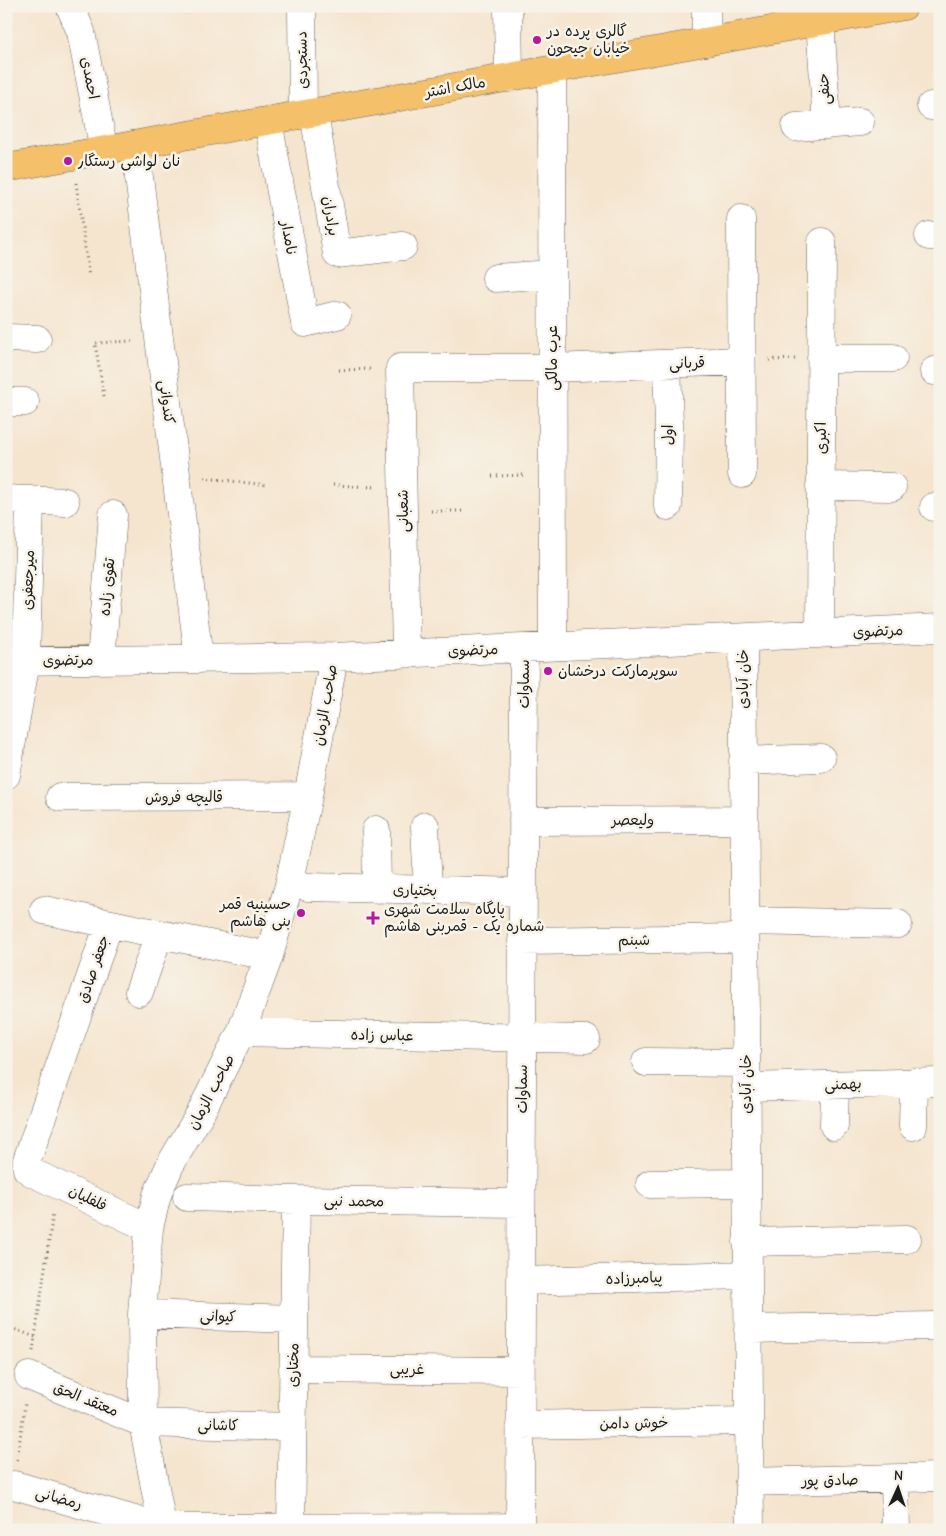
<svg xmlns="http://www.w3.org/2000/svg" width="946" height="1536" font-family="'Comic Neue','Playpen Sans Arabic',sans-serif">
<rect width="100%" height="100%" fill="#f7f3e8"/>
<filter id="ink" filterUnits="userSpaceOnUse"><feTurbulence type="fractalNoise" baseFrequency=".02" numOctaves="2"/><feDisplacementMap in="SourceGraphic" scale="10" xChannelSelector="R" yChannelSelector="G"/><feConvolveMatrix kernelMatrix="1 2 1 2 8 2 1 2 1" color-interpolation-filters="sRGB"/></filter>
<filter id="wash" filterUnits="userSpaceOnUse"><feTurbulence type="fractalNoise" baseFrequency=".0096" numOctaves="4" result="noise"/><feDisplacementMap in="SourceGraphic" scale="20" xChannelSelector="R" yChannelSelector="G"/><feGaussianBlur stdDeviation="1.12" result="paint"/><feColorMatrix in="noise" values="0 0 0 0 0 0 0 0 0 0 0 0 0 0 0 0 0 1.4 0 .05"/><feComposite in="paint" operator="in"/></filter>
<g filter="url(#wash)">
<rect width="100%" height="100%" fill="#f5e5cf"/>
</g>
<g filter="url(#ink)">
<g fill="none" stroke-linecap="round" stroke-linejoin="round">
<defs>
<path id="minor" d="M70,6L81,32L104,151
M302,6L303,115
M508,6L509,78
M706,6V42
M820,21L827,125
M552,70L553,646
M931,106H940
M314,113L337,254L403,246
M268,121L305,323L337,315
M796,127L860,122
M135,145L199,659
M741,219L742,474
M929,236H940
M496,278L552,274
M6,338L37,339
M821,358H893
M667,364L669,424L668,506
M934,371H940
M6,402H25
M820,486L892,487
M6,499L65,502
M934,507H940
M820,634L822,242
M743,638L750,1530
M406,653L400,368H552L741,361
M101,660L113,515
M6,661L334,657L940,628
M743,761L821,758
M6,775L26,661L30,500
M60,797L308,796
M523,821L744,820
M425,826L428,890
M376,830L377,889
M308,887L523,892
M44,910L159,934L269,956
M745,921L898,924
M109,924L27,1160V1169L31,1172L149,1228
M522,941L745,938
M139,992L159,934
M241,1032L586,1039
M646,1062L746,1063
M746,1087L940,1082
M834,1126L835,1085
M913,1126L914,1082
M650,1184L747,1183
M187,1197L296,1200L521,1203
M747,1242L907,1239
M521,1281L747,1275
M142,1314L294,1319
M748,1329L937,1326
M293,1369L520,1371
M29,1376L143,1423L292,1427
M520,1425L749,1421
M895,1479L896,1530
M749,1482L940,1477
M14,1485L162,1528L520,1527
M163,1530L143,1423L142,1314L149,1228L157,1195L170,1165L201,1112L241,1032L269,956L289,885L308,796L334,657
M291,1530L296,1200
M520,1530L524,648"/>
<path id="major" d="M6,168L904,6"/>
</defs>
<use href="#minor" stroke="#68625b" stroke-width="29"/>
<use href="#major" stroke="#68625b" stroke-width="29"/>
<path stroke="#68625b" stroke-width="3" stroke-dasharray="1 4" stroke-linecap="butt" d="M76,183L89,277
M769,360L796,359
M339,370L374,369
M104,396L95,343L132,341
M492,476L526,475
M204,478L267,485
M333,485L376,487
M431,511H463
M6,1326L35,1337
M33,1351L53,1213
M17,1460L25,1404
M6,1524L9,1510"/>
<use href="#minor" stroke="#fff" stroke-width="28"/>
<use href="#major" stroke="#f4c16a" stroke-width="28"/>
</g>
</g>
<g fill="#b5179e" stroke="#f7f3e8" stroke-width="2">
<circle cx="537" cy="40" r="5"/>
<circle cx="68" cy="161" r="5"/>
<circle cx="548" cy="671" r="5"/>
<circle cx="301" cy="913" r="5"/>
<path d="M370.5 910.5h5v5h5v5h-5v5h-5v-5h-5v-5h5z"/>
</g>
<g text-anchor="middle" dominant-baseline="central" stroke-width="5" stroke-linejoin="round" paint-order="stroke">
<g font-size="15" fill="#1c1c1c" stroke="#f7f3e8" text-anchor="start">
<text x="547" y="31">گالری پرده در<tspan x="547" dy="17">خیابان جیحون</tspan></text>
<text x="78" y="161">نان لواشی رستگار</text>
<text x="558" y="671">سوپرمارکت درخشان</text>
<text x="291" y="904" text-anchor="end">حسینیه قمر<tspan x="291" dy="17">بنی هاشم</tspan></text>
<text x="384" y="909">پایگاه سلامت شهری<tspan x="384" dy="17">شماره یک - قمربنی هاشم</tspan></text>
</g>
<g font-size="15" fill="#1c1c1c" stroke="#f7f3e8">
<text transform="translate(302 60) rotate(-91)">دستجردی</text>
<text transform="translate(90 78) rotate(79)">احمدی</text>
<text transform="translate(455 87) rotate(-10)">مالک اشتر</text>
<text transform="translate(824 89) rotate(-94)">حنفی</text>
<text transform="translate(331 216) rotate(81)">برادران</text>
<text transform="translate(289 238) rotate(80)">نامدار</text>
<text transform="translate(552 358) rotate(-90)">عرب مالکی</text>
<text transform="translate(687 363) rotate(-2)">قربانی</text>
<text transform="translate(167 402) rotate(83)">کندوانی</text>
<text transform="translate(668 435) rotate(-90)">اول</text>
<text transform="translate(821 438) rotate(-90)">اکبری</text>
<text transform="translate(403 511) rotate(-91)">شعبانی</text>
<text transform="translate(28 580) rotate(-88)">میرجعفری</text>
<text transform="translate(107 587) rotate(-85)">تقوی زاده</text>
<text transform="translate(878 631) rotate(-3)">مرتضوی</text>
<text transform="translate(473 650) rotate(-3)">مرتضوی</text>
<text transform="translate(68 660) rotate(-1)">مرتضوی</text>
<text transform="translate(743 679) rotate(-90)">خان آبادی</text>
<text transform="translate(524 684) rotate(-90)">سماوات</text>
<text transform="translate(325 705) rotate(-80)">صاحب الزمان</text>
<text x="184" y="797">قالیچه فروش</text>
<text x="633" y="820">ولیعصر</text>
<text transform="translate(415 890) rotate(1)">بختیاری</text>
<text transform="translate(634 940) rotate(-1)">شبنم</text>
<text transform="translate(93 969) rotate(-71)">جعفر صادق</text>
<text transform="translate(382 1035) rotate(1)">عباس زاده</text>
<text transform="translate(746 1084) rotate(-90)">خان آبادی</text>
<text transform="translate(843 1084) rotate(-2)">بهمنی</text>
<text transform="translate(522 1089) rotate(-90)">سماوات</text>
<text transform="translate(211 1092) rotate(-62)">صاحب الزمان</text>
<text transform="translate(88 1198) rotate(26)">فلفلیان</text>
<text transform="translate(354 1201) rotate(1)">محمد نبی</text>
<text transform="translate(634 1278) rotate(-2)">پیامبرزاده</text>
<text transform="translate(218 1316) rotate(2)">کیوانی</text>
<text transform="translate(293 1365) rotate(-89)">مختاری</text>
<text x="407" y="1369">غریبی</text>
<text transform="translate(86 1399) rotate(22)">معتقد الحق</text>
<text transform="translate(634 1423) rotate(-1)">خوش دامن</text>
<text transform="translate(218 1425) rotate(1)">کاشانی</text>
<text transform="translate(830 1480) rotate(-1)">صادق پور</text>
<text transform="translate(59 1498) rotate(16)">رمضانی</text>
</g>
</g>
<rect width="946" height="1536" fill="none" stroke="#f7f3e8" stroke-width="25"/>
<g transform="translate(898 1488) rotate(3)" stroke="#f7f3e8" stroke-width="4" paint-order="stroke">
<path d="M0-4L9 19L0 12L-9 19Z" fill="#1c1c1c"/>
<text y="-8" font-size="14" font-weight="bold" text-anchor="middle" fill="#1c1c1c">N</text>
</g>
</svg>
